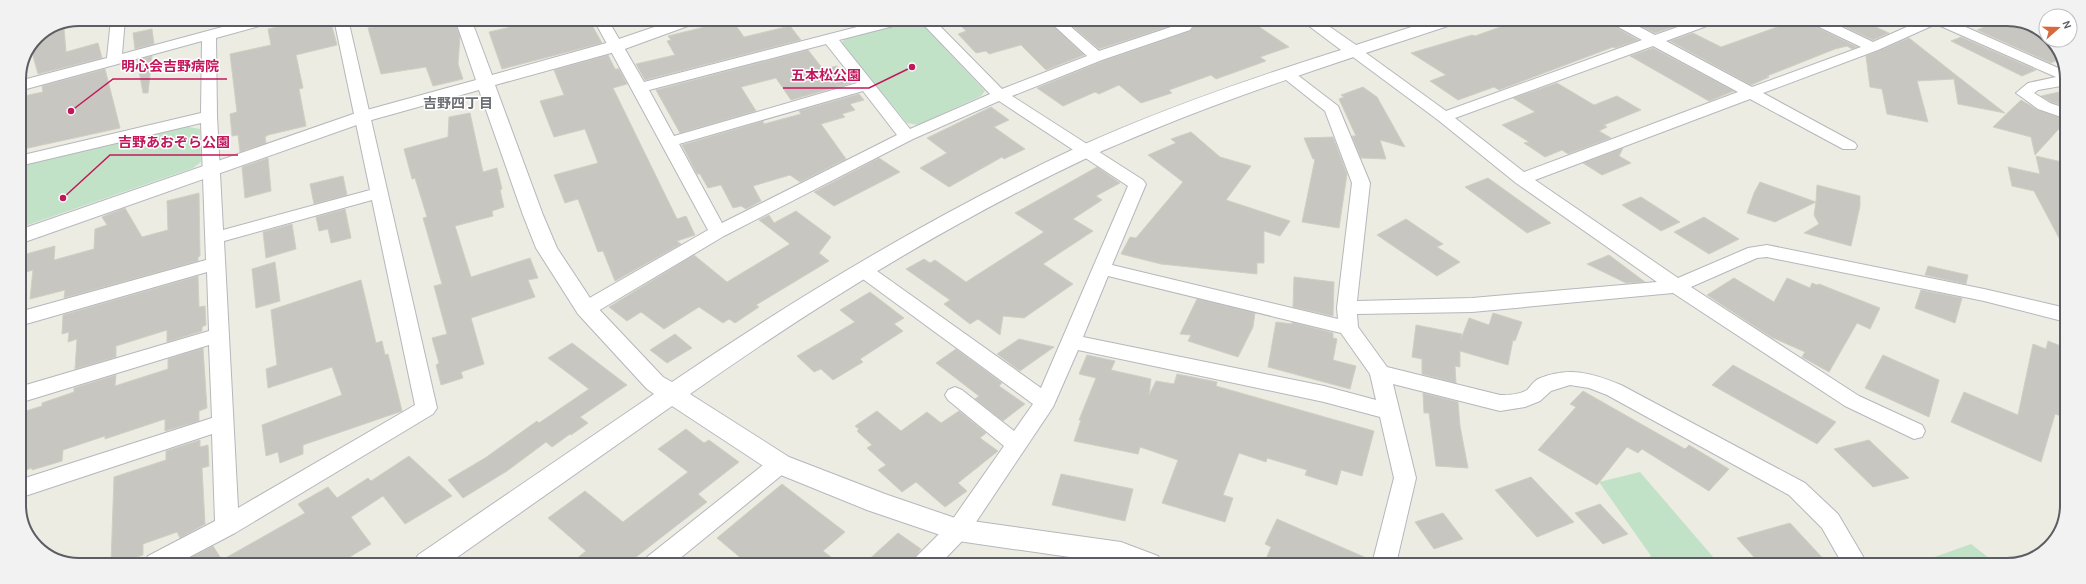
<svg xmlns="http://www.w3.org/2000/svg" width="2086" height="584" font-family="Karla,'Noto Sans JP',sans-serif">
<rect width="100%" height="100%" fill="#ecece3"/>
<path fill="#c2e2c8" d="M914,21L920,22L985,91L981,96L918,125L907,123L841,43L845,39Z
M184,126L200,129L201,162L193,168L19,228V165Z
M1640,472L1720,565H1632L1651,556L1599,482Z
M1971,544L1998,565H1912Z"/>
<path fill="#c8c6c0" stroke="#d0cfc2" d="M314,19H330L337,45L296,55L303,88L299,89L306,126L268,135L265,137L266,143L240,152L238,135L232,136L230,114L237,112L230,54L271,45L268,29Z
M377,19H454L460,37L458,64L463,79L433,86L426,67L381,74L368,28L378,26Z
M527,19L589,20L602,43L502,69L489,32L528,23Z
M705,20H732L744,37L790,26L801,40L645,80L636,64L675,55L667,41L671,40L668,36L709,26Z
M955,20H1047L1084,55L1046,70L1021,45L989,54L986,51L976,53L958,34L966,31Z
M1065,20H1249L1289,47L1260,57L1266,61L1216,79L1211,75L1169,90L1172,93L1141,103L1119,85L1099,94L1095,92L1063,106L1037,88L1103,61L1190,31L1193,28L1190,22L1180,23L1099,49Z
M1520,20H1544L1556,27L1575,21H1610L1612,25L1638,40L1615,48L1613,47L1499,90L1494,87L1458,100L1430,81L1446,75L1411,53L1472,35L1475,36Z
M1630,21H1670L1679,25L1655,33Z
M1794,21H1810L1812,25L1857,47L1852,49L1847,46L1835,49L1767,76L1769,77L1751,85L1670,41L1693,33L1721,47Z
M1832,21H1863L1889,33L1873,40Z
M1999,21H2004L2053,42L2060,59L2051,63L1977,30Z
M64,28L66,52L98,43L102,58L38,74L31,49L37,36Z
M152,29L154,44L135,49L133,33Z
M1961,37L2036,70L2022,76L1951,41Z
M1909,38L1961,79L2005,113L1958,104L1954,79L1917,81L1928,122L1887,114L1882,89L1870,87L1866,56Z
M1653,48L1734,91L1709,101L1630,56Z
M808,50L823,69L837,66L851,83L791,100L776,78L741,87L756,111L680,133L656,90Z
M608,55L615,69H619L627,84L613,88L677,219L686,216L695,235L677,241L681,244L615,281L603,251L598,252L578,199L565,203L554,175L598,163L585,129L554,137L540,101L564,95L554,70Z
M152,56L148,93H143L137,60Z
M105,69L120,128L19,150V97L43,92L42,86Z
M1557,83L1594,105L1617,96L1641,110L1604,125L1607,127L1599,131L1611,138L1568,154L1562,150L1545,157L1524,143L1529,142L1502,125L1535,112L1513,98Z
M1363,87L1377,97L1405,147L1380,140L1386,159L1361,158L1352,136H1356L1339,99L1344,97L1341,95Z
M2059,92L2067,96V107L2051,102L2041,96Z
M859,94L864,100L850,104L855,110L842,114L845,117L821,124L846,159L800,182L790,175L753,186L761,201L746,209L741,206L733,208L721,185L708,188L700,174H697L682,145L763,121L764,124L801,114L799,111Z
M2021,100L2038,110L2067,120L2035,155L2031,137L1993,127Z
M991,107L1009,120L994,127L1025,149L1004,159L1002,157L949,187L920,168L947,153L927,138Z
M470,113L483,172L497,168L502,189L500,190L504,207L492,211L493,216L455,226L471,277L530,258L538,278L528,280L535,297L471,318L484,364L461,372L463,378L441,385L436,365L439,363L432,338L447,334L434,286L442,284L423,218L427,217L415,178L412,179L404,149L448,137L449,117Z
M1191,132L1220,157L1251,166L1226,200L1290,221L1280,236L1264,231V263H1257V274L1161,264L1121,254L1130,237L1136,238L1183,182L1148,155L1176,143L1171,139Z
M1333,137L1347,174L1339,228L1302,222L1315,159H1313L1304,138Z
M1623,148L1619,156L1631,163L1602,175L1583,163Z
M2036,156L2066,163V251L2034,191L2012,186L2008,167L2040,174Z
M268,158L271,191L245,198L242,167Z
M879,158L900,172L834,206L814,192Z
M1097,167L1120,183L1096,196L1102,200L1073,219L1093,231L1043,264L1073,284L1024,318L1003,316L1000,335L978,319L970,324L944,304L950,300L906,269L924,259L930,263L935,260L966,282L1044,232L1015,213Z
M343,176L347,195L314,204L310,184Z
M1488,178L1551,223L1527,233L1465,187Z
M1760,182L1816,202L1817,185L1860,196V206L1851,246L1804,233L1819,224L1814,215L1816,202L1775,222L1747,213L1754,193Z
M199,193L200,256L198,257V261L64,298L65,290L30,299L33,270L19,274V256L55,246L54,260L94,249L95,229L107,225L102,217L125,208L142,237L168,230L167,201Z
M1641,197L1680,222L1661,231L1622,205Z
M345,209L351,238L331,243L328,229L319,231L316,217Z
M796,211L831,237L819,253L829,261L756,305L759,307L735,323L729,319L723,323L699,307L664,329L641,312L627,321L609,307L694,255L727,282L790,244L759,220L769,215L774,223Z
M1704,217L1739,239L1709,254L1674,232Z
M1406,219L1443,244L1437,247L1460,262L1437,276L1377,235Z
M292,224L296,249L266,258L263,232Z
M1609,255L1645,282L1626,283L1587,264Z
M275,262L280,301L256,308L252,269Z
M1928,266L1968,275L1966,284L1925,275Z
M198,276L199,307L205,306L206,325L202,327V331L167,342V330L116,346V357L75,369L77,339L68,342L69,332L62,334L63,315Z
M1294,277L1334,282L1333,316L1293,307Z
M1734,278L1774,302L1787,278L1810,288L1812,283L1817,285L1819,284L1880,308L1870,329L1857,323L1829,372L1802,357L1805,352L1771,337L1707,295Z
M361,280L376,343L382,341L385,355L388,354L402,411L303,445V454L280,463L278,452L266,456L262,425L342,395L332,367L268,388L266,369L277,365L271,310Z
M1921,290L1962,298L1955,323L1915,308Z
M870,292L904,318L894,324L903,331L860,359L863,362L833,380L821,369L814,372L797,356L855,322L840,310Z
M1197,299L1255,313L1253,327L1238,357L1188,341L1191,335L1180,334Z
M1493,313L1522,322L1515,341L1513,340L1508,365L1460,351V367L1455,366L1456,383L1422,374V359L1412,357L1416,325L1462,334L1461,339L1469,318L1489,325Z
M1276,322L1292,324V322L1333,333V338L1337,339L1333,360L1356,366L1350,389L1268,367Z
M675,334L692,348L667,363L650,350Z
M1019,339L1054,347L1020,371L997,354Z
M2048,341L2066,348V388L2061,416L2055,414L2041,462L1951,422L1964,392L2018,415L2033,344L2046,349Z
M572,343L627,385L580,417L588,423L571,435L570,434L552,447L546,442L507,471L463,498L448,480L485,458L537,421L539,423L589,389L548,358Z
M203,348L207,408L199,411V421L165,431V419L105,439V436L63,450L62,461L32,470V468L19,472V444L23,443L26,411L42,406V403L74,392V388L116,375L115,386L168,369V359Z
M956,349L1002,383L999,386L1025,404L1003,421L975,399L979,396L936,363Z
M1087,355L1115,361L1111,370L1151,379L1149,395L1156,381L1174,384L1177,374L1217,382L1216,386L1374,431L1362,476L1341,470L1337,485L1305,475L1307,470L1267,458L1266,462L1239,453L1223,495L1233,498L1225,522L1162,503L1178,460L1140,447L1138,454L1074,441L1081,420H1079L1096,378L1079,374Z
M1883,355L1939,380L1929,417L1865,388Z
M1733,365L1836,422L1817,444L1712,385Z
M1583,391L1685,449L1689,445L1729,469L1709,491L1642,449L1638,453L1627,447L1597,485L1538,450L1576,407L1570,404Z
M1423,393L1458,402L1460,426L1468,468L1436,466L1429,413H1424Z
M877,411L901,431L927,412L941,423L959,411L986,433L980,438L998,451L958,483L967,491L945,507L916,482L902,492L878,470L886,465L867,448L872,445L857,431L859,429L855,426Z
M686,429L704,443L709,440L739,462L698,494L707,502L627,564H570L586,551L548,518L585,491L623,522L688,472L658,449Z
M200,440V447L208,445L209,466L202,468L205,524L180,538L177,532L143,544V555L120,563H111L114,477L166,460V451Z
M1869,440L1909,478L1873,487L1834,449Z
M409,456L452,496L405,524L383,496L351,517L371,544L340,563H196L192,557L213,546L222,560L305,513L298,504L328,487L337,498L368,478L371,481Z
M1061,474L1133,489L1125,521L1052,505Z
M1531,477L1574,522L1537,537L1495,490Z
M782,484L845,532L823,551L840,564H748L717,538Z
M1600,504L1628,534L1603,544L1575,513Z
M1443,513L1463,539L1434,549L1415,522Z
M1277,519L1371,560V564H1264L1271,547L1265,544Z
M1790,523L1829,565H1761L1737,538Z
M898,533L921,549L909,564H864Z"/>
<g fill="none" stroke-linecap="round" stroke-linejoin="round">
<defs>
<path id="minor" d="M111,19H125L122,54L252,19H276L274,22L216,38L217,116L223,230L370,190L334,19H348L437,408L433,414L235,533L178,563H144L148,556L215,521L212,434L19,498V480L212,418L209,345L19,403V387L209,331L207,272L19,326V312L206,260L201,123L19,166V156L201,113L202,41L19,91V81L107,58ZM372,200L415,405L238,508L224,241Z
M594,20H608L644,82L884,20H907L905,23L839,40L910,129L990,94L919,20H934L1002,89L1087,56L1048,20H1063L1099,51L1180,24H1190L1192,27L1190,30L1102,60L1012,96L1143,180L1146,184L1112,265L1338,319L1337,308L1352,183L1325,111L1281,76L1278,73L1281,70H1291L1338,106L1370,183L1357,301L1472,298L1657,282L1516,183L1438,120L1349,54L1347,51L1349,48H1359L1446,111L1642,40L1613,24L1611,21H1628L1655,35L1695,21H1714L1712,24L1666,41L1752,87L1861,47L1813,24L1811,21H1829L1873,42L1920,21H1952L2065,71L2067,85L2038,90L2034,93L2050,103L2067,109V119L2038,109L2016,93L2028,83L2056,77L1936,24L1878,50L1763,93L1855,143L1857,146L1855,149H1843L1750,99L1535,180L1678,278L1748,248L1767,245L1984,289L2066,308V322L1984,301L1767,257L1757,258L1691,287L1859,396L1922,425L1925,431L1922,437L1914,439L1845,406L1673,293L1472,312L1357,314L1358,327L1387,367L1500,395C1509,395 1519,395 1527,390C1531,386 1534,381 1538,379C1569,366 1592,373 1621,385L1805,483L1838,514L1868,565H1843L1822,528L1789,495L1607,395L1589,388L1570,385L1551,391L1540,401L1525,407L1500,411L1393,384L1416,478L1396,564H1372L1394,478L1380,417L1324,402L1078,350L1053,407L966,537L940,564H912L916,557L950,523L1004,446L948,400L945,395L948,390L955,387L962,390L1014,431L1033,404L856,274L854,270L856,266L863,264L870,266L1041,388L1128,186L999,101L913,139L724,236L593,314L586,316L579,314L576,309L579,304L708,230ZM826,44L857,83L674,136L649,90ZM1653,46L1738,92L1524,172L1455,118ZM863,91L897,135L722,223L679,144ZM1108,276L1341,333L1370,374L1376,400L1324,386L1083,337Z
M780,455L788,458L791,464L788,470L673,564H643L647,557L772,458Z"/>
<path id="tertiary" d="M455,19H471L492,75L610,42L675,20H698L696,23L622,50L495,85L543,215L557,248L594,304L663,377L672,382C800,295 935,214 1076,148C1162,109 1252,78 1341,50L1301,20H1320L1356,45L1433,20H1459L1457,23C1354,57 1252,89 1152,130C1131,139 1110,147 1089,157C949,223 816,305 690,394L789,457L885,494L958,519L1121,542L1158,556L1162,564H1118L958,541L867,510L771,471L672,406L449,563H414L418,555L654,394L647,389L578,314L536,248L523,215L479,90L368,121L19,244V230L356,113L476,80Z"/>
</defs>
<use href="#minor" stroke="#b5b7bc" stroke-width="2"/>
<use href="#tertiary" stroke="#b5b7bc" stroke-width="2"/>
<use href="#minor" fill="#fff" fill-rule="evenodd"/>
<use href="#tertiary" fill="#fff" fill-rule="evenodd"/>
</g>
<g text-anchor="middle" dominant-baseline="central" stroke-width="3" stroke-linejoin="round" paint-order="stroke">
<g font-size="14" font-weight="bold" fill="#6c6f74" stroke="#fff">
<text x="458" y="103">吉野四丁目</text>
</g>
</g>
<path d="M0 0H2086V584H0ZM79 26H2007A53 53 0 0 1 2060 79V505A53 53 0 0 1 2007 558H79A53 53 0 0 1 26 505V79A53 53 0 0 1 79 26Z" fill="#f2f2f2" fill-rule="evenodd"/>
<path fill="none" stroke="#5b5d62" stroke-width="2" d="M79 26H2007A53 53 0 0 1 2060 79V505A53 53 0 0 1 2007 558H79A53 53 0 0 1 26 505V79A53 53 0 0 1 79 26Z"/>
<path fill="none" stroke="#c2185b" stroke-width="1.5" d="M71 111L113 79H227M912 67L869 88H783M63 198L110 155H238"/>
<g fill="#c2185b" stroke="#fff" stroke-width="1.5">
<circle cx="71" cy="111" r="4"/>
<circle cx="912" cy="67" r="4"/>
<circle cx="63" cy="198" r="4"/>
</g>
<g font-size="14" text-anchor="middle" font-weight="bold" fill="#c2185b" stroke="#fff" stroke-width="3" stroke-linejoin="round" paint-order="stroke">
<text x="170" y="71">明心会吉野病院</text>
<text x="826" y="80">五本松公園</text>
<text x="174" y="147">吉野あおぞら公園</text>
</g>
<g transform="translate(2058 28) rotate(70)"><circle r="19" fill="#ffffff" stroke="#bdbec0"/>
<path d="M0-3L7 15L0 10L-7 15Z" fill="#d8693d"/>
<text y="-6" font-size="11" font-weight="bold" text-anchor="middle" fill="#5b5d62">N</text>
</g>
</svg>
